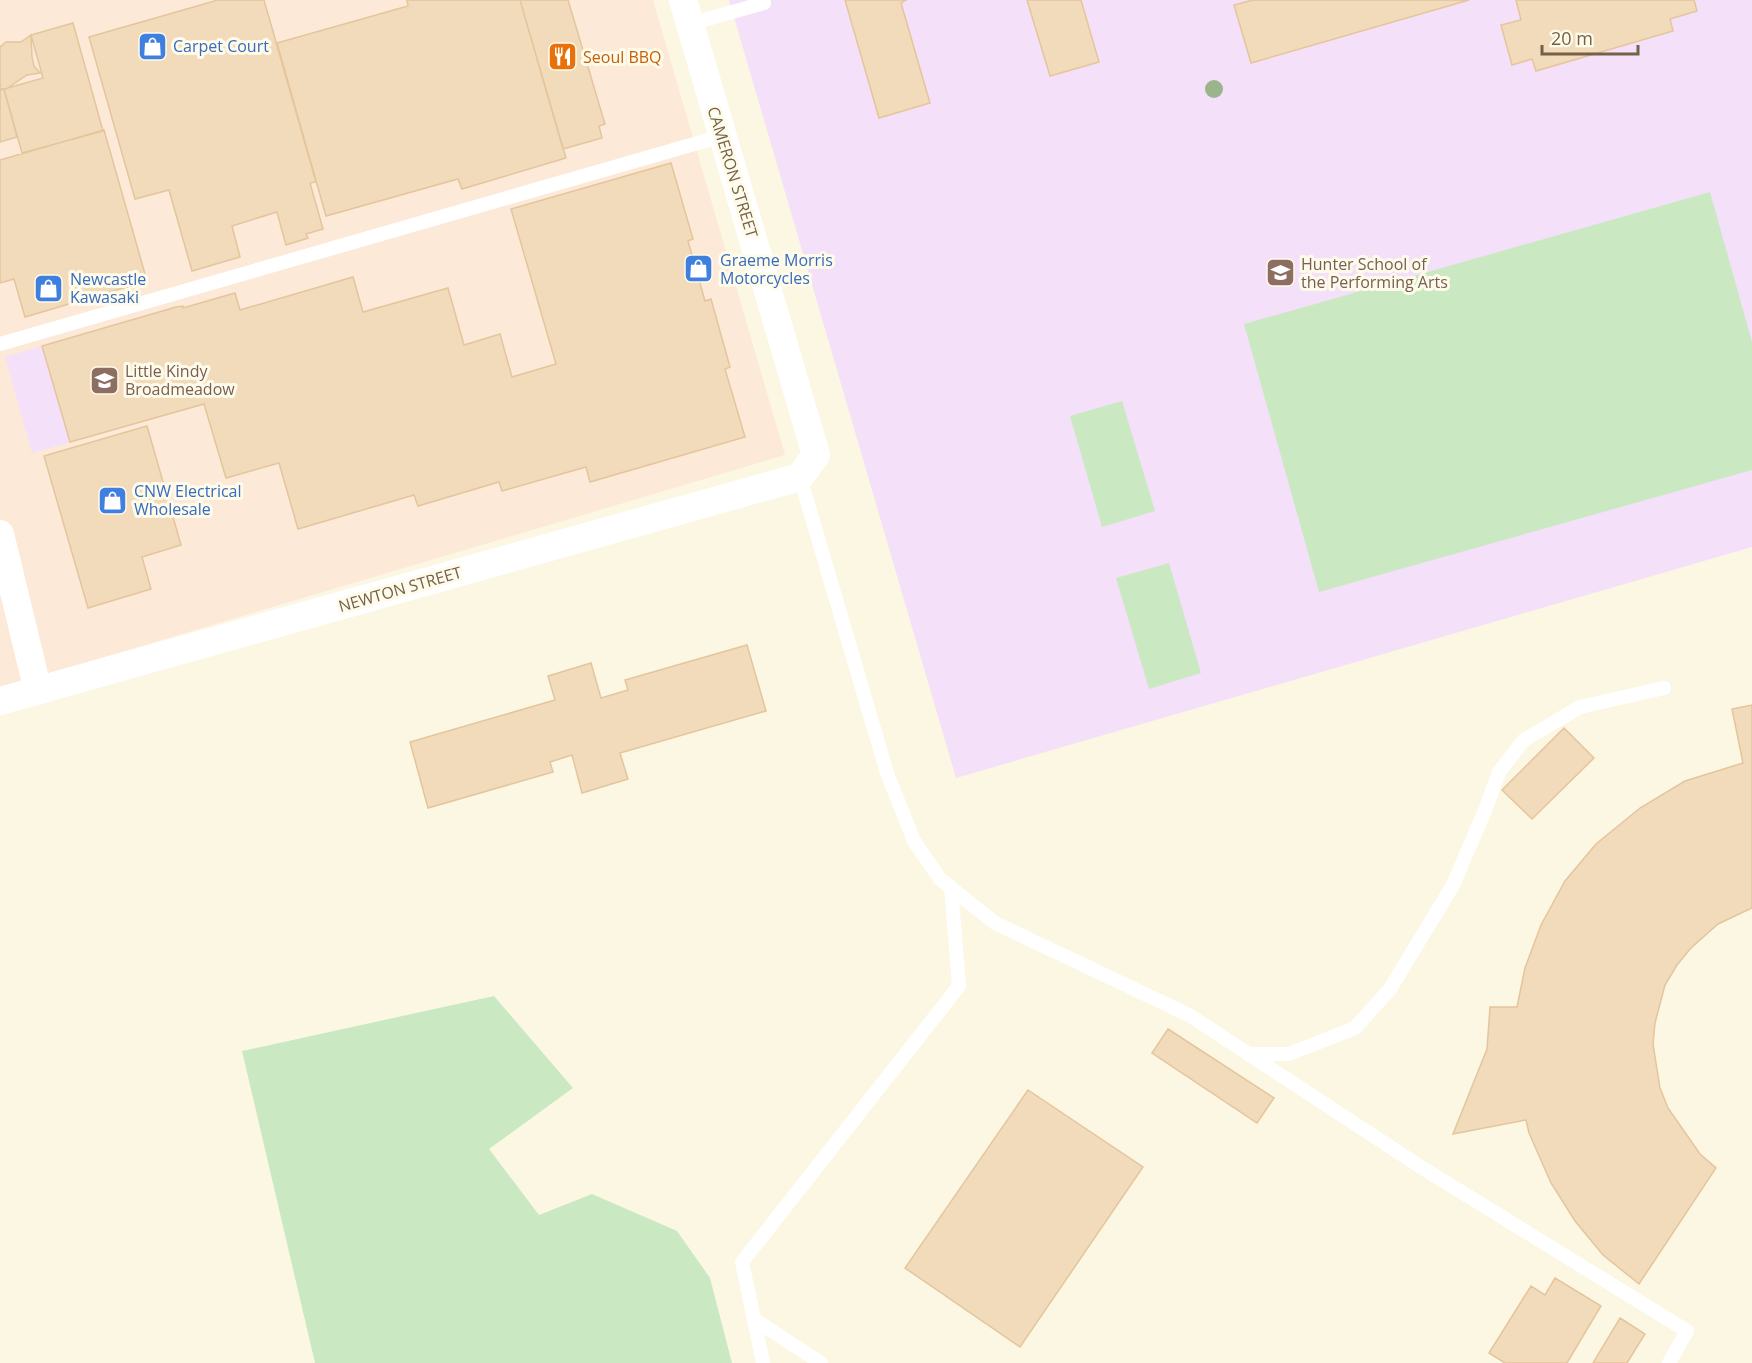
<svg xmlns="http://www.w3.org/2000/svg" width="1752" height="1363" font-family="'Open Sans',sans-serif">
<rect width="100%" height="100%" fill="#fcf7e3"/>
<path fill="#fce9d7" d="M0,0H653L785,455L0,688Z"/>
<path fill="#f4e0f8" d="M729,0H1752V547L956,778Z
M176,307L204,404L32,453L5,357Z"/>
<path fill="#cae9c2" d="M1710,192L1752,342V470L1319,592L1244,324Z
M1122,401L1155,511L1102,527L1070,416Z
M1169,563L1201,673L1149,689L1116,578Z
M494,996L573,1088L489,1149L539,1215L592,1194L677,1231L710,1278L732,1363H315L242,1051Z"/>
<path fill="#f1dbbb" stroke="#e4c59c" stroke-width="1.5" d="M218,0H264L316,182L310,183L323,229L306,234L308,238L286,245L277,212L232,226L240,257L192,271L169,190L135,199L89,37Z
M407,0H520L566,158L462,189L458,179L326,216L277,43L408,6Z
M520,0H568L605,124L599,126L602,138L563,149Z
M845,0H906L901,3L930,103L879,118Z
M1027,0H1081L1099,62L1050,76Z
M1253,0H1469L1251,63L1234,5Z
M1516,0H1694L1697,11L1670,19L1673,31L1536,71L1532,59L1512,65L1501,25L1521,20Z
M73,23L103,131L22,153L4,89L43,78L31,35Z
M31,35L32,57L34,66L40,73L27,75L6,89H0V47L6,42H21Z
M4,89L17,137L0,142V90Z
M104,130L147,281L25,317L14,279L0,283V160Z
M671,163L693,239L688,241L705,301L711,299L730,367L725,369L745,437L590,482L586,467L502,491L499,482L418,506L414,495L298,529L279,463L226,478L204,404L70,442L42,346L176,307L183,306V308L235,293L240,310L353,277L363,312L448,288L464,345L500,334L512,377L556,364L511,209Z
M147,426L181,545L142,557L151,589L88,608L44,456Z
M747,645L766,711L620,753L628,779L582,793L572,755L550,762L553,772L428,808L410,742L555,700L548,676L591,663L601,698L628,690L625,680Z
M1752,705V908L1718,924L1691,948L1677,965L1665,985L1655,1023L1653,1044L1660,1088L1668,1108L1700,1154L1716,1168L1639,1284L1603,1255L1575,1221L1551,1183L1529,1133L1526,1120L1453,1134L1487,1049L1490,1007H1517L1525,968L1541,925L1565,881L1596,844L1640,808L1685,781L1743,763L1732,709Z
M1564,728L1594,758L1532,819L1502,790Z
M1168,1029L1274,1098L1257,1123L1152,1053Z
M1028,1090L1143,1167L1020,1347L905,1268Z
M1555,1278L1601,1306L1567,1363H1505L1489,1353L1531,1286L1545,1295Z
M1620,1318L1645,1334L1627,1363H1593Z"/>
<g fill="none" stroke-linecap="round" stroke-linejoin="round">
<path stroke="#fff" stroke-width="14" d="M690,24L764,3
M0,344L722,136
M800,477L887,773L914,841L940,879L995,923L1189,1015L1424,1169L1687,1331L1669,1363
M1248,1054H1289L1355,1028L1390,989L1453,885L1486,808L1499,772L1524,740L1580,707L1664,688
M754,1319L821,1363
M763,1363L742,1262L959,986L951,887"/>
<path stroke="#fff" stroke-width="28" d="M0,534L38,691
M0,701L800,477L816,455L683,0"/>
</g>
<circle fill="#9ab58c" cx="1214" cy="89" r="9"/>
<defs>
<symbol id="shop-square" viewBox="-11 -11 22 22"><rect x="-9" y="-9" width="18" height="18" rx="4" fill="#3f7fe0" stroke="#fffbea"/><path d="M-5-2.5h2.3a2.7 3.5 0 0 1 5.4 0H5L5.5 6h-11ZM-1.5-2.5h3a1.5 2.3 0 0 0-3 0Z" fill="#fff"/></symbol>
<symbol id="restaurant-square" viewBox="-11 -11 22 22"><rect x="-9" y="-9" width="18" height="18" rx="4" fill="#e8710a" stroke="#fffbea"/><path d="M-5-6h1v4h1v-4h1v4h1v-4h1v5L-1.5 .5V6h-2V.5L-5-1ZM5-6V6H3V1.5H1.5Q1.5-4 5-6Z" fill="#fff"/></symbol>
<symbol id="school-square" viewBox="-11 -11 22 22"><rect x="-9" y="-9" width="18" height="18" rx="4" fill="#8d6e63" stroke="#fffbea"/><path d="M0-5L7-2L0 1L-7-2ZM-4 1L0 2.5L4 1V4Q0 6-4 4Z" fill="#fff"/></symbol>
</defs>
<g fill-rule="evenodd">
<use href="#shop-square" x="136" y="30" width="33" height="33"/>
<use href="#restaurant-square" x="546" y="40" width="33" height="33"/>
<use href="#shop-square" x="682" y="252" width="33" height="33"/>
<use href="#school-square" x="1264" y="256" width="33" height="33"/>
<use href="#shop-square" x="32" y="272" width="33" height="33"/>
<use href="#school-square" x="88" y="364" width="33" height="33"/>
<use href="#shop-square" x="96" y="484" width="33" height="33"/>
</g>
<g text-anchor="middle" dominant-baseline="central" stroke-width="6" stroke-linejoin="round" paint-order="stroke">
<g font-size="16" fill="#366cbe" stroke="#fffbea" text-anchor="start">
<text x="173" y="46">Carpet Court</text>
<text x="720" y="260">Graeme Morris<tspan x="720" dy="18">Motorcycles</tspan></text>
<text x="70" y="279">Newcastle<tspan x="70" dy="18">Kawasaki</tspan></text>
<text x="134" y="491">CNW Electrical<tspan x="134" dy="18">Wholesale</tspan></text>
</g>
<g font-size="16" fill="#c56008" stroke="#fffbea" text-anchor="start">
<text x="583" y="57">Seoul BBQ</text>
</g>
<g font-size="16" fill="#746149" stroke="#fffbea">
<text transform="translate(733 172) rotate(73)">CAMERON STREET</text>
<text transform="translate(400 589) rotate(-16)">NEWTON STREET</text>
</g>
<g font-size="16" fill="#785e54" stroke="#fffbea" text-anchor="start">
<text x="1301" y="264">Hunter School of<tspan x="1301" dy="18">the Performing Arts</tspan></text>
<text x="125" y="371">Little Kindy<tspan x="125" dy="18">Broadmeadow</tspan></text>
</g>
</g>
<path d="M1542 45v9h96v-9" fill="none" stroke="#746149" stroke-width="3"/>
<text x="1551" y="45" font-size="18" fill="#746149" stroke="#fffbea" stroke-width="4.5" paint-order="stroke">20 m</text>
</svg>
